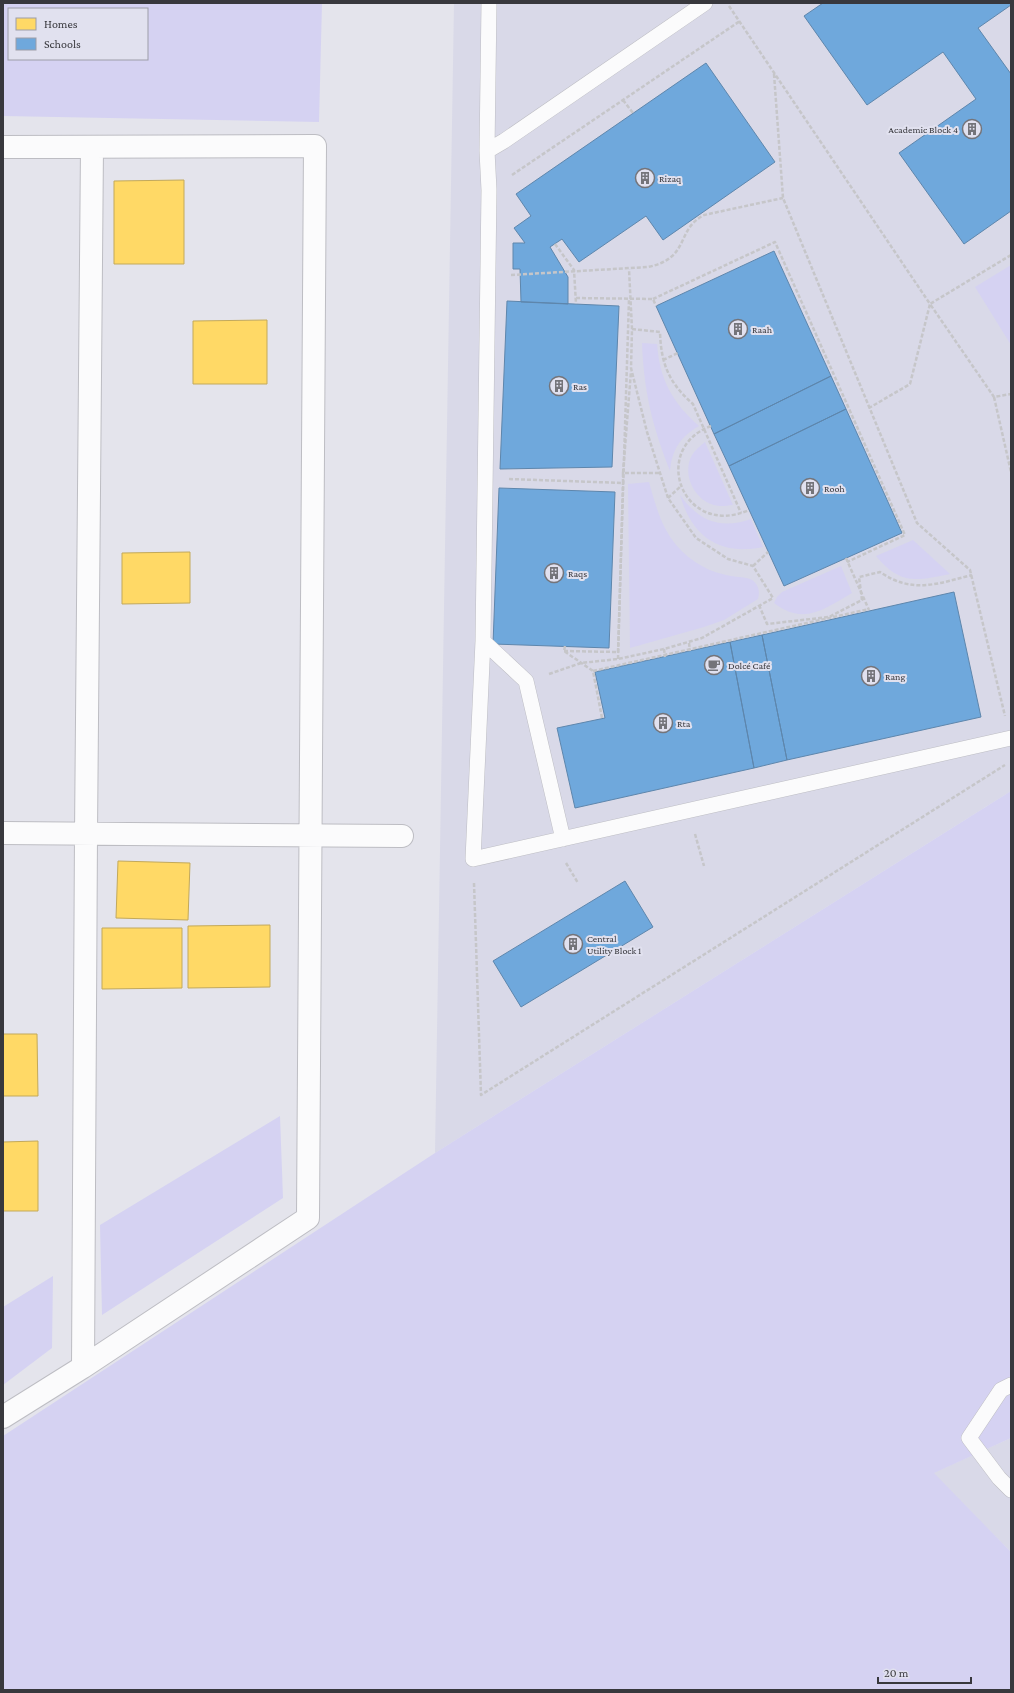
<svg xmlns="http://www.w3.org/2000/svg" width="1014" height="1693" font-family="'Crimson Pro',serif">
<rect width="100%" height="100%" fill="#e4e4ec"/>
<path fill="#d9d9e8" d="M454,3H1011V791L435,1153Z
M1011,1438V1552L933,1473Z"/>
<path fill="#d5d2f2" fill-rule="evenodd" d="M3,3H322L319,122L3,116ZM9,9H147V59H9Z
M1011,265V345L975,287Z
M642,343L657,344C660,380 672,402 699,426C680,437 672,450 670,471C652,425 644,392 642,343Z
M705,442L733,505C725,506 718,507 711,504C693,497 682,473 692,455C695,450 700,446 705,442Z
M649,482C659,518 667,546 702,566C710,571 721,574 731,576C737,577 747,577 752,580C759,585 760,592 758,599L724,620L704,627L630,648L628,484Z
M680,495C699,521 720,530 751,519L763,547C720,556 692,537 680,495Z
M913,540L950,574C916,581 900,585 876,556Z
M841,566L852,593C824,609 804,626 774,603L777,597L782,592Z
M1011,791V1438L934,1473L1011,1552V1690H3V1436L435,1153Z
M280,1116L283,1198L102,1315L100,1225Z
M53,1276L52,1348L3,1385V1307Z"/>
<path fill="#ffd966" stroke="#c3a95a" d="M184,180V264H114V181Z
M267,320V384H193V321Z
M190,552V603L122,604V553Z
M118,861L190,863L188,920L116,918Z
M270,925V987L188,988V926Z
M102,928H182V988L102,989Z
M3,1034H37L38,1096H3Z
M38,1141V1211H3V1142Z"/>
<path fill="#6fa8dc" stroke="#5e86ac" d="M823,3H1011V5L978,28L1011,74V211L964,244L899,153L976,99L943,52L867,105L804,16Z
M706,63L775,162L663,240L646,216L579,262L562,239L550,247L568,277V304L521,302L520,269H513V243H525L514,228L531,216L516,194Z
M774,251L831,376L714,434L656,306Z
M507,301L619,306L612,467L500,469Z
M831,376L846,409L729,466L714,434Z
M846,409L902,533L784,586L729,466Z
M499,488L615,492L609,648L493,644Z
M954,592L981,717L787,760L762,635Z
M762,635L787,760L754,768L730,642Z
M730,642L754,768L575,808L557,728L605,718L595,672Z
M625,881L653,927L521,1007L493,961Z"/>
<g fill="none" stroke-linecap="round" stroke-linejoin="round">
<defs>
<path id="lane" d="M489,3L487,151L489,190L483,641L473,859L1011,738
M487,151L504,141L705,3
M483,641L526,681L563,839
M1011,1385L1001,1390L969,1438L999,1478L1011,1490"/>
<path id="street" d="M3,147L315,146L308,1218L83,1367L3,1417
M3,833L402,836
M83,1367L86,834L92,147"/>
</defs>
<use href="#lane" stroke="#bdbdc3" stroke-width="16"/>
<use href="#street" stroke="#bdbdc3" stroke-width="24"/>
<path stroke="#c6c6c9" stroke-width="2.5" stroke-dasharray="4 2" stroke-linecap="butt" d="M729,6L930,304L910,384L869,408
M774,74L783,198L917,523L970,570L1005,716
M623,100L633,113
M512,175L740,21
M1011,255L930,304L994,397L1011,394
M511,275L648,267C691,258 675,230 704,215L783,198
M653,299L775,242L905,535L847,562
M632,329L660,332C661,364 669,383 693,404L741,513
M663,360L678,353
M994,397L1011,472
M711,426C649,449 683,539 749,510
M623,473L631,371
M509,479L623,483V473H660
M668,498L681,486
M753,566L768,552
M759,605L767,624L829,617L862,600L859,577L880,572C912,594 937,584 972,575
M689,643L690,651
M664,649L665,657
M618,659L623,483
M549,674L581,663L618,659L664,649L702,638L773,598L753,566L728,559L696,538L668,498L647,432L631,368L632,329L629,269
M695,834L704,866
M566,863L578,883
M474,883L481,1095L1005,765"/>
<use href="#lane" stroke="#fbfbfc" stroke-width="15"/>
<use href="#street" stroke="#fbfbfc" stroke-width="22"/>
<path stroke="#c6c6c9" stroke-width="2.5" stroke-dasharray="4 2" stroke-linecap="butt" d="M555,244L574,270L576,304
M576,298L653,299L656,306
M846,558L869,610
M565,646L564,651L593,671
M564,651L618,652L629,299
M602,718L593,671L869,609"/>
</g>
<defs>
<symbol id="building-ring" viewBox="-11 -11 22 22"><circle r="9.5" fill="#e1e1ef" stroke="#74747a" stroke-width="1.5"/><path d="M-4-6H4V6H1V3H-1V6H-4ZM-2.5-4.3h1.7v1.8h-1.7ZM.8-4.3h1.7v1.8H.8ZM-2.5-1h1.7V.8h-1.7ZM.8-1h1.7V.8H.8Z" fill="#74747a"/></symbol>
<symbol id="cafe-ring" viewBox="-11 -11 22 22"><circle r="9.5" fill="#e1e1ef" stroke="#74747a" stroke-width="1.5"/><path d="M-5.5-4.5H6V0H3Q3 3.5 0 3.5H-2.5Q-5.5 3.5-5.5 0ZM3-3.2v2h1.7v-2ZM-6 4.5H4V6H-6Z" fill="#74747a"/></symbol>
</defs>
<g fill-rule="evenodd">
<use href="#building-ring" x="961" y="118" width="22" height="22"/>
<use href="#building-ring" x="634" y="167" width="22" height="22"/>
<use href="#building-ring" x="727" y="318" width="22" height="22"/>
<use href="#building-ring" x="548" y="375" width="22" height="22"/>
<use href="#building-ring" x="799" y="477" width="22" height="22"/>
<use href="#building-ring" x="543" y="562" width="22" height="22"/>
<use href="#cafe-ring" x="703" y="654" width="22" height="22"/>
<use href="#building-ring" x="860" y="665" width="22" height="22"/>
<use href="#building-ring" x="652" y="712" width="22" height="22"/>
<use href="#building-ring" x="562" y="933" width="22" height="22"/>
</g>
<g text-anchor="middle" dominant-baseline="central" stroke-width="4" stroke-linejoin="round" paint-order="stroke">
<g font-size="10" fill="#38383d" stroke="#e1e1ef" text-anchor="start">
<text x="958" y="129" text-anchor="end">Academic Block 4</text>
<text x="659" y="178">Rizaq</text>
<text x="752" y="329">Raah</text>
<text x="573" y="386">Ras</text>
<text x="824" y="488">Rooh</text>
<text x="568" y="573">Raqs</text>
<text x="728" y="665">Dolcé Café</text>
<text x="885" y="676">Rang</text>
<text x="677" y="723">Rta</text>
<text x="587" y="938">Central<tspan x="587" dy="12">Utility Block 1</tspan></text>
</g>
</g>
<rect width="1014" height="1693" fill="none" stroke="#38383d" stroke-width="8"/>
<rect x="8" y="8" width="140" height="52" fill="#e1e1ef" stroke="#9d9da8"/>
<rect x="16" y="18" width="20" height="12" fill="#ffd966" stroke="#9d9da8"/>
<text x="44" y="28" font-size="12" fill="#38383d">Homes</text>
<rect x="16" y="38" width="20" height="12" fill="#6fa8dc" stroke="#9d9da8"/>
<text x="44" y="48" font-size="12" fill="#38383d">Schools</text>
<path d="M878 1677v6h93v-6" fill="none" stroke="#38383d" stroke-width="2"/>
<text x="884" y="1677" font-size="12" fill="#38383d" stroke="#e1e1ef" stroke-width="3" paint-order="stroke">20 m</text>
</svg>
